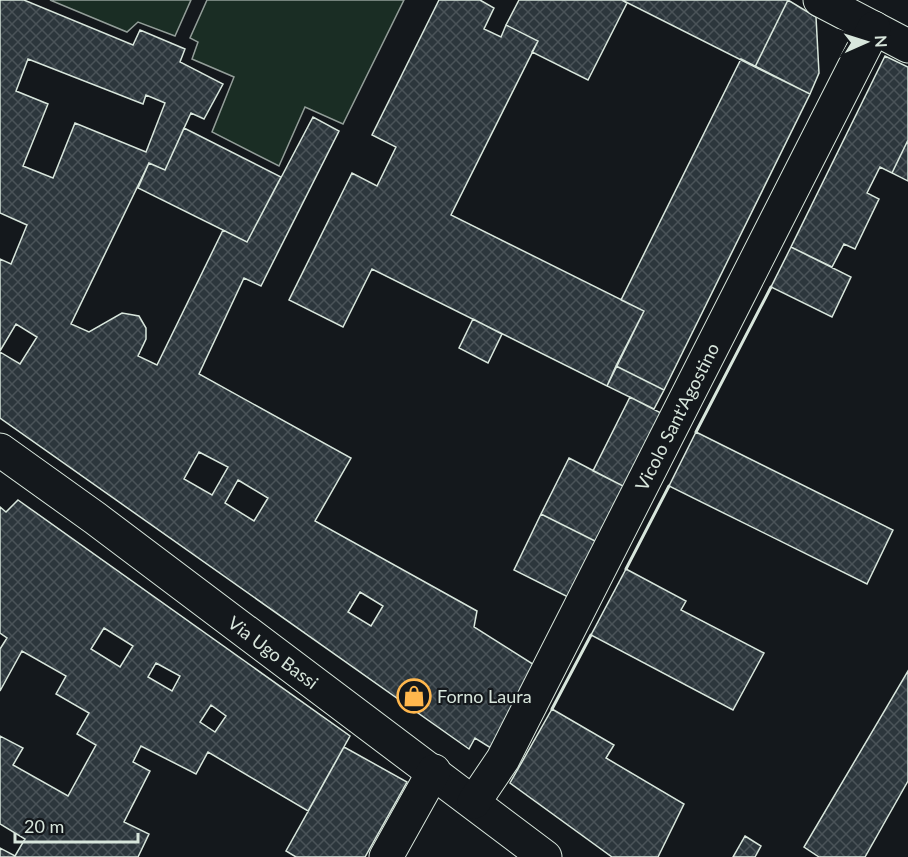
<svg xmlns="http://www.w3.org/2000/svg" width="908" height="857" font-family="Lato,sans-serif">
<defs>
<pattern id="building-cross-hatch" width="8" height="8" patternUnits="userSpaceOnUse" patternTransform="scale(1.5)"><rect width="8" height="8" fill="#2c363c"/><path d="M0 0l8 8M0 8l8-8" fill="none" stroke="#4a5358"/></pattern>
</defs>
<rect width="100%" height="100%" fill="#14181c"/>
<path fill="#1a2d24" stroke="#939e99" stroke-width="1.5" d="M50,0H191L175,36L138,22L127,32Z
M207,0H404L343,124L305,107L279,166L212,132L234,77L192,59L198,42L190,38Z"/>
<path fill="url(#building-cross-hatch)" stroke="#d8e6dc" stroke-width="1.5" fill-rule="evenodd" d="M0,0H24L133,45L140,30L185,49L180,62L223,84L204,119L191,113L165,170L149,163L71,324L89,332L122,313L139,316L146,328V339L138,356L157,365L223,230L247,242L313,117L339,131L261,286L244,278L199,374L351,458L315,521L477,611L474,627L536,666L494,750L475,738L469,749L0,418V352L20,364L37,337L16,324L0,351V259L11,264L27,225L0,213ZM28,59L143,104L146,95L165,103L146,152L75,123L53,178L23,166L48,104L16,91ZM199,452L228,467L212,495L184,479ZM238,480L268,498L254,521L225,503ZM360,592L383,606L371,626L348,612Z
M439,0H480L494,8L484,29L501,37L506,25L538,41L451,215L644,311L607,386L372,269L343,327L289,300L352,173L377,186L396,147L372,135Z
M519,0H622L627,3L588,80L532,52L538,41L506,25Z
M622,0H788L755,67Z
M788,0L816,17L819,73L810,94L755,67Z
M885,56L908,67V140L892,173L880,167L867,193L879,199L855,249L844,244L832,267L791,247Z
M741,59L810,94L664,390L616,366L644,311L621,300Z
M184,128L281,177L247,242L138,188L149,163L165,170Z
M908,140V181L892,173Z
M791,247L851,277L832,317L771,287Z
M473,319L502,334L488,363L459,348Z
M616,366L664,390L654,409L607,386Z
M630,397L661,413L625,487L593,471Z
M696,432L893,530L867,584L669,486Z
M569,458L625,487L597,542L541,514Z
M18,500L350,736L308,811L208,752L196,774L141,746L133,762L150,771L124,822L149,834L138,857H0V848L15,856L25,839L0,824V736L23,748L13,765L68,796L96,745L77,734L89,713L56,694L66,676L22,651L0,691V649L7,638L0,633V507L6,512ZM104,628L133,646L120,667L91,649ZM156,663L180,676L172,691L148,677ZM211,705L226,716L215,732L200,722Z
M541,514L597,542L570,598L514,570Z
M626,569L686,601L681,610L764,653L733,710L591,635Z
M908,671V781L865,857H819L804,847Z
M552,709L614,745L606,758L684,804L658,857H612L510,783Z
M344,747L407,782L365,857H296L286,851Z
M745,836L761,846L755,857H733Z"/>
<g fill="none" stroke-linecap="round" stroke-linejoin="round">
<defs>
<g id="minor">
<path d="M820,0L908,46"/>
<path id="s1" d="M0,450L95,518L545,857"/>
<path id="s2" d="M474,802L503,759L874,28"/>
<path d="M386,857L434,771"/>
</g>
</defs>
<use href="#minor" stroke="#d8e6dc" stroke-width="35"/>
<use href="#minor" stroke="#14181c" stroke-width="33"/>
<path stroke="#d8e6dc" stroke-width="3" d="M696,432L771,287
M626,569L669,486
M552,709L591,635"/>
</g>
<defs>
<symbol id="shop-ring" viewBox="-11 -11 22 22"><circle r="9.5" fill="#14181c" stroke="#ffb74d" stroke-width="1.5"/><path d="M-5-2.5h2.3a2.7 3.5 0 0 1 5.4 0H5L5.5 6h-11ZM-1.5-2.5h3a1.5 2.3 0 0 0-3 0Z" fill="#ffb74d"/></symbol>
</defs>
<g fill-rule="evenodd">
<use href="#shop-ring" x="395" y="677" width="38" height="38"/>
</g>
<g text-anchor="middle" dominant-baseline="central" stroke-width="4.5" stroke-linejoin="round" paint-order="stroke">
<g font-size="18" fill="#d8e6dc" stroke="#14181c">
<text stroke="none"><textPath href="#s2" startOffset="436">Vicolo Sant'Agostino</textPath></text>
<text stroke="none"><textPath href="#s1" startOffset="340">Via Ugo Bassi</textPath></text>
</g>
<g font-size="18" fill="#d8e6dc" stroke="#14181c" text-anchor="start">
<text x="437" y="696">Forno Laura</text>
</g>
</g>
<g transform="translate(866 42) rotate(87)" stroke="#14181c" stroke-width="4.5" paint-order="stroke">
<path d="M0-4.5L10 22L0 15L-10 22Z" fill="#d8e6dc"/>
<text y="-9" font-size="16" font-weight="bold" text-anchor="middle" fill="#d8e6dc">N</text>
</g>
<path d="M15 833v9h123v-9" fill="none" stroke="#d8e6dc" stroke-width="3"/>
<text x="24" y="833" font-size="18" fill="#d8e6dc" stroke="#14181c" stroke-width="4.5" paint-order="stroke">20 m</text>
</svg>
